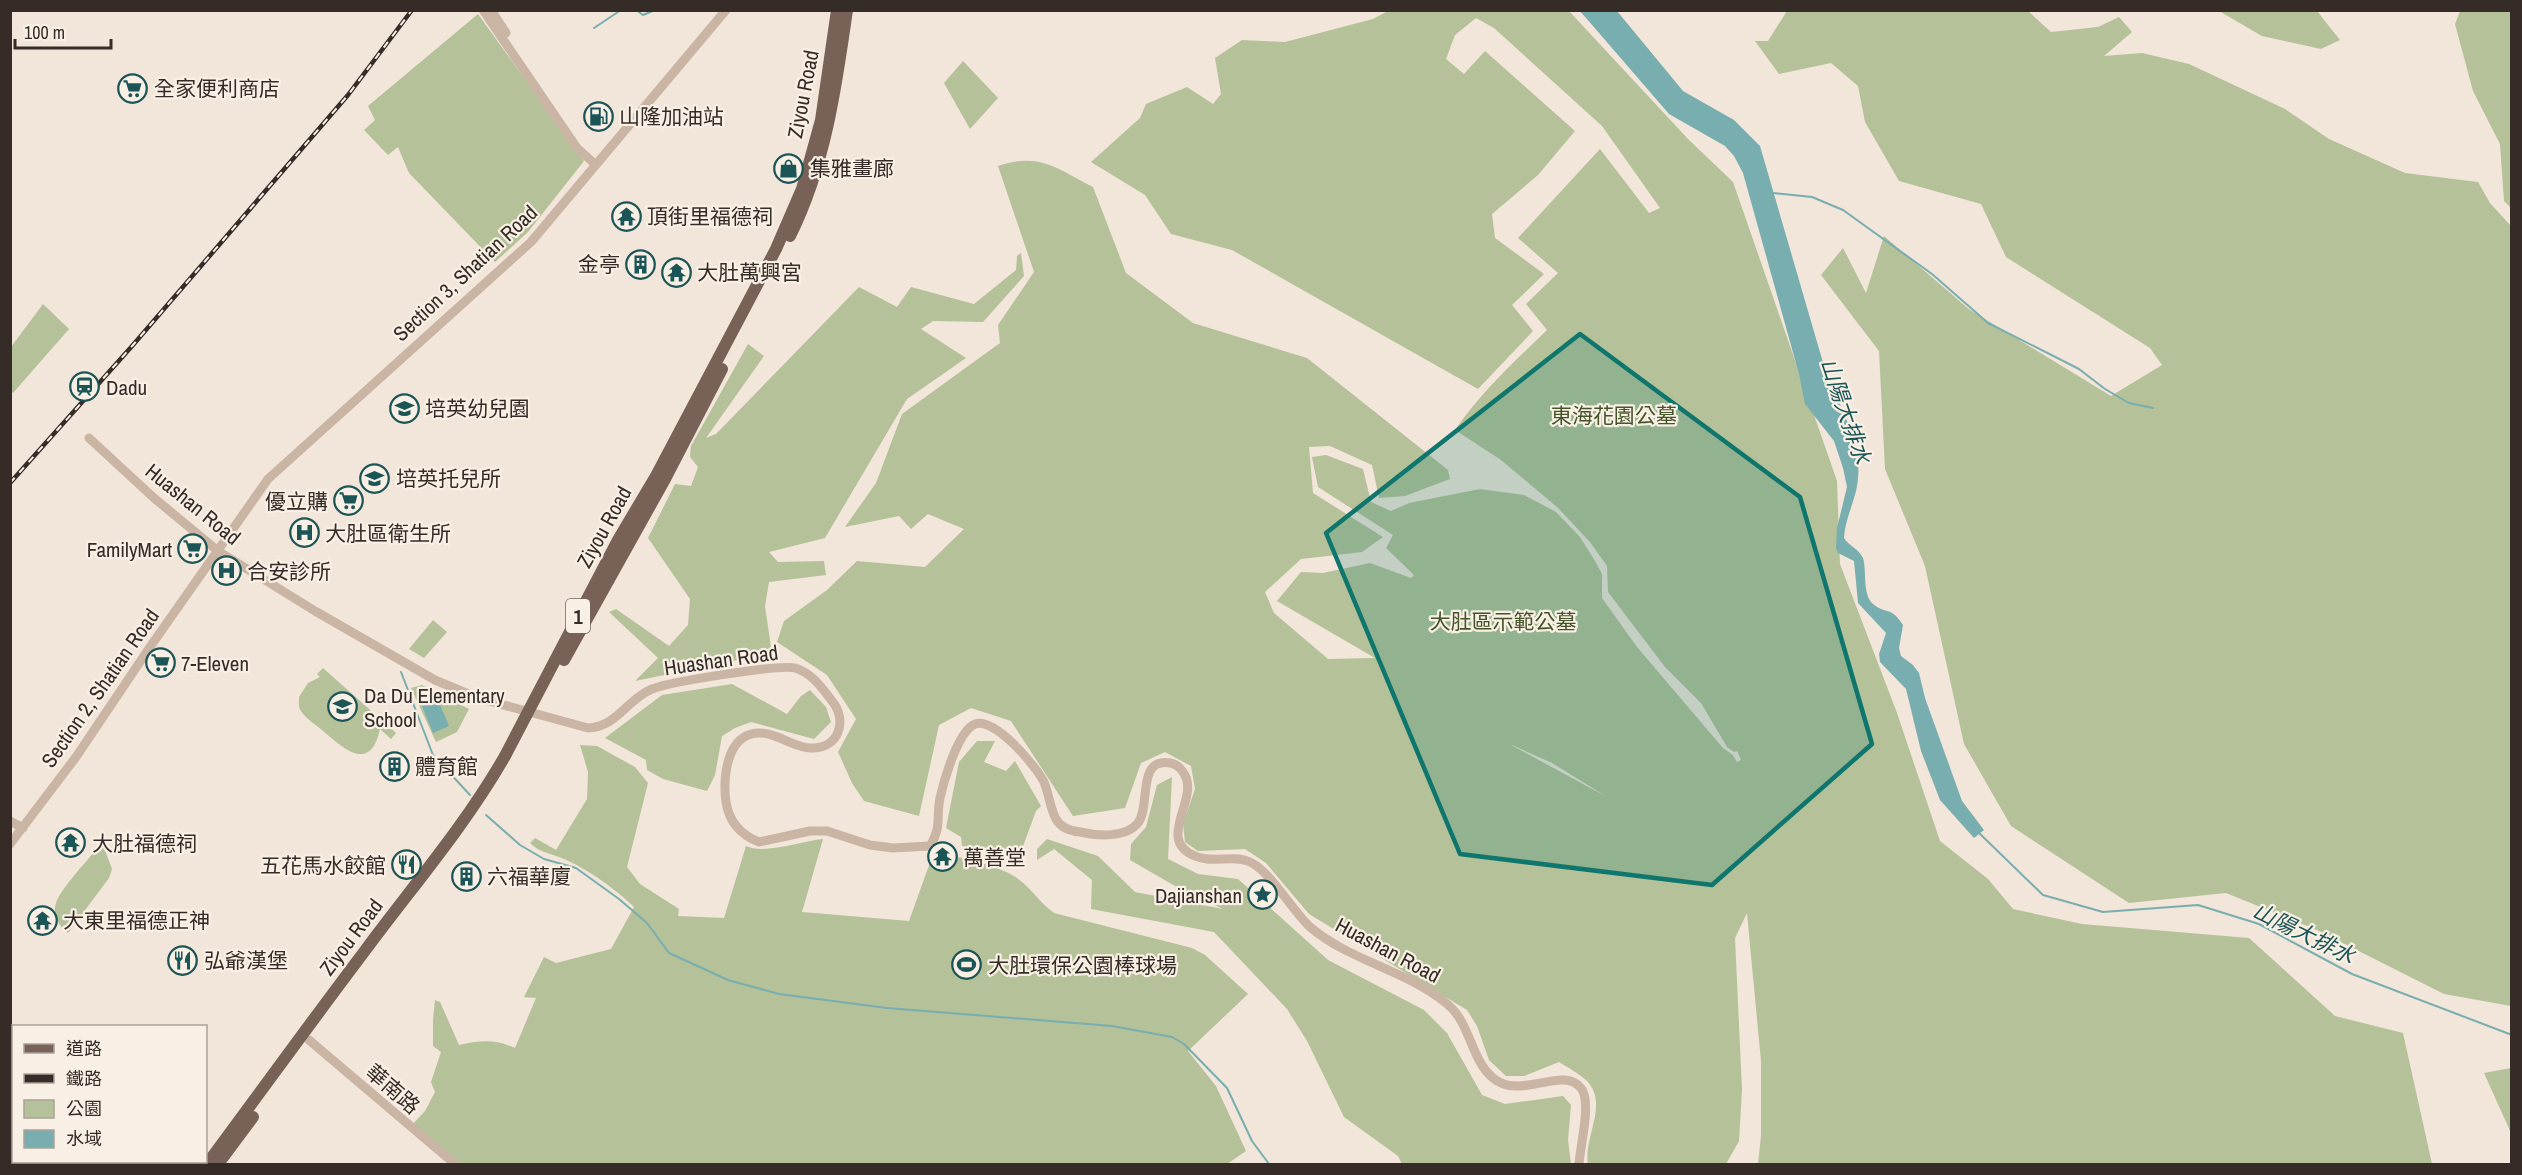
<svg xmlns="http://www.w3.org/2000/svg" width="2522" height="1175" font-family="'Archivo Narrow','Noto Sans TC',sans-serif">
<rect width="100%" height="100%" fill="#f2e5d9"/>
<path fill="#b4c199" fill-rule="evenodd" d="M1388,11H1569L1688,139L1733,182L1837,481L1840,564L1897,713L1940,841L1988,879L2013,909L2082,924L2249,938L2335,1016L2403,1033L2432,1164H1758L1761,1136V1061L1747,913L1735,938L1742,1090L1739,1141L1726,1164H1588C1583,1137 1610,1103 1586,1080C1578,1073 1567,1067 1559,1062L1524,1076H1506L1489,1060L1477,1026L1467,1010L1309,914L1266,863L1245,849L1198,851L1185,842L1183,824L1195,789L1191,766L1165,752L1141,763L1125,808L1073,816L1011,721L971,708L939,725L919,816L864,801L852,783L838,752L856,719L827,675L777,642L784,621L827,590L857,561L925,567L964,529L928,514L911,529L899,516L845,527L876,483L902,414L1000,343L998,325L1034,272L998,166C1040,152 1057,169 1093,187L1126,273L1193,323L1307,358L1448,470L1450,479L1405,496L1379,498L1372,465L1330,446L1309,447L1313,493L1383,537L1362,552L1301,559L1265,592L1274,613L1328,659L1375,658L1277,601L1301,572L1323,573L1370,563L1411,578L1414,575L1386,548L1393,535L1318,487L1312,457L1326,455L1363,469L1371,502L1391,511L1409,503L1480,489L1524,495L1556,512L1580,537L1595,561L1602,574V598L1637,647L1723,748L1733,755L1737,762L1741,760L1737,751L1734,752L1727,747L1701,703L1665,667L1608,592L1607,566L1590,542L1557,507L1501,460L1455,430C1481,392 1514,362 1547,330L1526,304L1558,273L1518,238L1600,149L1649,213L1660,208L1602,126L1494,28L1476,18L1455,35L1446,59L1464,74L1485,51L1575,131L1538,175L1492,214L1495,238L1544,274L1512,305L1533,331L1478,389L1232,250L1171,234L1145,195L1091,162L1140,118L1146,104L1187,87L1213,104L1221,94L1215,58L1242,40L1285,42L1373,19ZM1512,745L1552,763L1607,797L1513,746Z
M1787,11H2028L2051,32L2098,27L2119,17L2132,32L2104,56L2142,53L2189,64L2285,109L2329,139L2405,173L2478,182L2490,203L2511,226V1006L2444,994L2317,930L2226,893L2129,903L2011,826L1964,744L1925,566L1885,469L1879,351L1821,275L1843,248L1866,293L1884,236L1970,310L2111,396L2162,365L2150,348L2006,257L1981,204L1899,181L1865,122L1858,86L1831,63L1779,74L1755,41H1768Z
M2219,11H2317L2340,40L2321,49L2262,36Z
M2460,11H2511V208L2504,201L2500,144L2473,91L2455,24Z
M478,14L584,161L528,232L495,262L409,173L398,147L388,155L364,130L375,120L368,106Z
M963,61L998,98L970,129L944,83Z
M1021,253L1024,276L983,322L933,321L921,329L966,358L907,399L825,538L769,552L778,562L824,561L826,575L769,582L765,606L772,654L680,670L670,662L665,667L669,674L635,681L658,658L609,612L616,609L669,646L688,625L690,599L648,538L675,484L691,486L698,467L690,457L691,446L748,344L764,356L706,438L716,434L859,287L897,307L911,287L974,304L1016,270L1017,256Z
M43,304L69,329L13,393L11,391V347Z
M433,620L447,632L424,658L409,649Z
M323,668L396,733L391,739L380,729C370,775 342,747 322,730C315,724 305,718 301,711C298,707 299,702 299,697L308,683L320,677L317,674Z
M732,684L787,714L801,696L810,690L826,707L831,722L814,739L751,722L735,728L722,736L715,775L707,791L663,779L647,770L646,760L605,738L662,695Z
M422,685L469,709L457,732L436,742L411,688Z
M977,741H995L984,762L1006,771L1015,761L1041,806L1036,811L1019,857L962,846L961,837L946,828L959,762Z
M580,745L597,746L635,767L648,783L627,867L640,884L679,909L678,916L724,918L746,846C763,855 802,841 823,839L802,912L909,921L932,857L937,852C963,859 994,863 1017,878C1031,888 1040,903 1054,913L1192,948L1205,955L1248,994L1188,1051L1216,1086L1246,1151L1227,1164H461L413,1124L425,1111L435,1092L431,1082L441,1052L433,1046V1020L435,1000L440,1002L459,1045C480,1040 495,1039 515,1048L536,998L524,997L544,957L556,963L611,949L634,907C617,890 586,868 564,859C551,853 540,853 530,843L535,838L556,850L587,799L588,772Z
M1172,777L1168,859L1198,874L1238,879L1328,960L1424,1010L1447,1033L1482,1095L1505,1104L1563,1096L1571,1105L1568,1140L1571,1164H1402L1398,1156L1344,1117L1307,1041L1287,1009L1214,932L1091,909L1092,880L1054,849L1037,860V849L1047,839L1098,856L1135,892L1223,909L1182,890L1130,860L1131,844L1146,827L1157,785Z
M100,845H103L112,869L109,878L68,933C59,927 52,914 56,903C61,888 89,859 100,845Z
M2511,1068H2512L2511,1133L2484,1073Z"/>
<path fill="#78aeaf" d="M1580,11H1617L1683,91L1734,120L1760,146L1824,366C1836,401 1862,440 1858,478C1857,498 1845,517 1844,538C1849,546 1859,549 1863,558C1867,571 1862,594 1873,604C1886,615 1890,605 1903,625L1899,648L1901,656L1913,665L1919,673L1925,698L1962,801L1984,830L1974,838L1940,800L1921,751L1906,689L1880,662L1879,654L1886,633L1858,603L1854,561L1838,553L1836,548L1837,528L1847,487L1843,468L1834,441L1805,404L1799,374L1743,173L1734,156L1725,146L1669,114Z
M438,700L449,726L433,733L422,706Z"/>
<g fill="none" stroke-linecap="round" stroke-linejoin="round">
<path stroke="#78aeaf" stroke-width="2" d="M636,10L643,15L655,10
M594,28L621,10
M1773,193L1812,197L1843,210L1932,274L1988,323L2079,369L2105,389L2129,403L2153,408
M401,672L433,755L470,795
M486,815L520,845L544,859L576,868L619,899L647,923L669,953L728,980L779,994L887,1008L1112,1026L1172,1037L1184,1044L1227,1088L1252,1141L1269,1164
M1977,831L2043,895L2103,912L2198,905L2259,924L2352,974L2512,1035"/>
<path stroke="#cab5a5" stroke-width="9" d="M483,10L577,148L596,165
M491,10L506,33
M89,438L154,498L218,551L315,611L435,680L478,698L588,728C617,727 627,699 652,689C669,682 780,664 795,668C812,673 822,688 832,701C848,720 839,749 811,748C797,748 782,737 768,734C728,725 722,775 726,802C729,822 741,835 759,842L810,831H827L870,845L893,848L930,846C942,827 936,817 940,798C944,780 958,731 975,724C995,717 1036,766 1044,782C1049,794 1050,808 1056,819C1061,828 1070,831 1080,832C1097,836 1126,838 1138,823C1151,807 1136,757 1170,763C1176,764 1180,767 1183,772C1202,798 1154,839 1195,856C1212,864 1233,854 1250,862C1270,871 1292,910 1310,927C1350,961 1406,970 1446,1003C1471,1022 1470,1059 1493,1078C1520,1101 1563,1065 1581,1088C1592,1102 1580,1146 1579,1164
M10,821L23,828
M10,844L76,757L150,647L268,479L531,242L726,10
M309,1040L455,1164"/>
<path stroke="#786157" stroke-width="12" d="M790,236C825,166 836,88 847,10
M564,660L665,479L722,369
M207,1164C259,1094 311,1022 364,952C412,887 465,826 505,756L618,540L656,476L776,249L802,189L821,120L837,10
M218,1164L253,1117"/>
<defs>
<path id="rail" d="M10,483L133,345L348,95L412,10"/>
</defs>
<use href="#rail" stroke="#352b27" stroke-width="4.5"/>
<use href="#rail" stroke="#f9f0e5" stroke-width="2" stroke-dasharray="7" stroke-linecap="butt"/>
</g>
<path fill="#0f766e" fill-opacity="0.2" stroke="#0f766e" stroke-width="4.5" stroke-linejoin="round" d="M1580,334L1800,497L1872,744L1712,885L1460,854L1326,533Z"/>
<defs>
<symbol id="supermarket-ring" viewBox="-11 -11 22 22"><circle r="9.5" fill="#f9f0e5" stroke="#1c5557" stroke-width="1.5"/><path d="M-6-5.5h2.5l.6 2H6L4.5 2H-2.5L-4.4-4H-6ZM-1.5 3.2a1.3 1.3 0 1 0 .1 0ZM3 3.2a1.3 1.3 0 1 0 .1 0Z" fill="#1c5557"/></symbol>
<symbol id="fuel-ring" viewBox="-11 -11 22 22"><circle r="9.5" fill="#f9f0e5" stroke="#1c5557" stroke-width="1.5"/><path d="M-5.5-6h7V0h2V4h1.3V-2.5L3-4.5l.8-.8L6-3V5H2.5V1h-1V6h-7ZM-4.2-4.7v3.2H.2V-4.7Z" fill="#1c5557"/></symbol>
<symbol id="shop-ring" viewBox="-11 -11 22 22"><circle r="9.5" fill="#f9f0e5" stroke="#1c5557" stroke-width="1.5"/><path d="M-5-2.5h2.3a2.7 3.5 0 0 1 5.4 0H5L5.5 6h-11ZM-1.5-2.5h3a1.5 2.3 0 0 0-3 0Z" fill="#1c5557"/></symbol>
<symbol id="temple-ring" viewBox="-11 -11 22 22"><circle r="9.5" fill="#f9f0e5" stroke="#1c5557" stroke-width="1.5"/><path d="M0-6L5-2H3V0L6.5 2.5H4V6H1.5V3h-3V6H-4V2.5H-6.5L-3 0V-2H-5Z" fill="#1c5557"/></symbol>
<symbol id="building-ring" viewBox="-11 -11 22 22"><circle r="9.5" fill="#f9f0e5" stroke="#1c5557" stroke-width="1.5"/><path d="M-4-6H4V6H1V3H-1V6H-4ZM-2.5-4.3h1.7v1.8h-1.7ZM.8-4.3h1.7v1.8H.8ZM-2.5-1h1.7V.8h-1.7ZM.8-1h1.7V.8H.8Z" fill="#1c5557"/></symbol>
<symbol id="station-ring" viewBox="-11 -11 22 22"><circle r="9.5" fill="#f9f0e5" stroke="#1c5557" stroke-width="1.5"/><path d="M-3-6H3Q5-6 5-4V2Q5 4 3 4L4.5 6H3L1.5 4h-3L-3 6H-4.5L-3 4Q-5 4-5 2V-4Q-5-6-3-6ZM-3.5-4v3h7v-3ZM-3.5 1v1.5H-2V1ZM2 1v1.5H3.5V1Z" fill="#1c5557"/></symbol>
<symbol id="school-ring" viewBox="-11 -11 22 22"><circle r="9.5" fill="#f9f0e5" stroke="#1c5557" stroke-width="1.5"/><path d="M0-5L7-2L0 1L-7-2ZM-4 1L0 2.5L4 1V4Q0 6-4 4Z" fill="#1c5557"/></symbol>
<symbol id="hospital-ring" viewBox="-11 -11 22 22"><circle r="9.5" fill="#f9f0e5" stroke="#1c5557" stroke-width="1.5"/><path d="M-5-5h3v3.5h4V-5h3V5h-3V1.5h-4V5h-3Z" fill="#1c5557"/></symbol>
<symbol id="restaurant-ring" viewBox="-11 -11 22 22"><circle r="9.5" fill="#f9f0e5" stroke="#1c5557" stroke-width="1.5"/><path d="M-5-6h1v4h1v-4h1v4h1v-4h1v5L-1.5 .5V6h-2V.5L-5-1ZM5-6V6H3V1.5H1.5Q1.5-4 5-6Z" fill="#1c5557"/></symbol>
<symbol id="sight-ring" viewBox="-11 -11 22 22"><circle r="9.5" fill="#f9f0e5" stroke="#1c5557" stroke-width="1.5"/><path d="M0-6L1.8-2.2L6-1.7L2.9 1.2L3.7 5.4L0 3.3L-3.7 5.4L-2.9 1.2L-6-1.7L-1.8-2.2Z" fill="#1c5557"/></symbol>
<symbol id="stadium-ring" viewBox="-11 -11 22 22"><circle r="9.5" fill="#f9f0e5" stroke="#1c5557" stroke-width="1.5"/><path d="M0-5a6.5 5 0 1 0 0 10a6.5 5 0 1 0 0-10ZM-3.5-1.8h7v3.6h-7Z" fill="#1c5557"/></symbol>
</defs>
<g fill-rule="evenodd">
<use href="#supermarket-ring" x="116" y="72" width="33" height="33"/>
<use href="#fuel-ring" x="582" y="100" width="33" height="33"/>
<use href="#shop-ring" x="772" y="152" width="33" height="33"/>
<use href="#temple-ring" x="610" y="200" width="33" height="33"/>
<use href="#building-ring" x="624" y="248" width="33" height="33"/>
<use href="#temple-ring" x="660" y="256" width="33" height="33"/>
<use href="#station-ring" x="68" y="370" width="33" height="33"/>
<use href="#school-ring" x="388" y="392" width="33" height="33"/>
<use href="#school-ring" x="358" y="462" width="33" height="33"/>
<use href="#supermarket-ring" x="332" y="484" width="33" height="33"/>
<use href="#hospital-ring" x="288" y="516" width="33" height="33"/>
<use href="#supermarket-ring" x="176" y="532" width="33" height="33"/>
<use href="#hospital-ring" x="210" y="554" width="33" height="33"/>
<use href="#supermarket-ring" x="144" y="646" width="33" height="33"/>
<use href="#school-ring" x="326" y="690" width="33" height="33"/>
<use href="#building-ring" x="378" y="750" width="33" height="33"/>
<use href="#temple-ring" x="54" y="826" width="33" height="33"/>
<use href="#temple-ring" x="926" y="840" width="33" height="33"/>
<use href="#restaurant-ring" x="390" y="848" width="33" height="33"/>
<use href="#building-ring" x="450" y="860" width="33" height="33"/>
<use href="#sight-ring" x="1246" y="878" width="33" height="33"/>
<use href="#temple-ring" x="26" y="904" width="33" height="33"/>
<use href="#restaurant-ring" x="166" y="944" width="33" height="33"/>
<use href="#stadium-ring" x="950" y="948" width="33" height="33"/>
</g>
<g text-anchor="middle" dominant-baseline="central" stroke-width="4.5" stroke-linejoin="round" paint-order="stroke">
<rect fill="#f9f0e5" stroke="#706660" stroke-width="1.5" x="566" y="599" width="24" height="34" rx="4.5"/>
<g font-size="20" font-weight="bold" fill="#352b27">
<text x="578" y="616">1</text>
</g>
<g font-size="21" fill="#352b27" stroke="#f9f0e5" text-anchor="start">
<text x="154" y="88">全家便利商店</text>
<text x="619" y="116">山隆加油站</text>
<text x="810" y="168">集雅畫廊</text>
<text x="647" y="216">頂街里福德祠</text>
<text x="620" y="264" text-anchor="end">金亭</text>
<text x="697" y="272">大肚萬興宮</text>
<text x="106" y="387">Dadu</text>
<text x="425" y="408">培英幼兒園</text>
<text x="396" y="478">培英托兒所</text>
<text x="328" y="501" text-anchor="end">優立購</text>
<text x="325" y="533">大肚區衛生所</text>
<text x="172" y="549" text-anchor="end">FamilyMart</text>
<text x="247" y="571">合安診所</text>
<text x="181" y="663">7-Eleven</text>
<text x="364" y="695">Da Du Elementary<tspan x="364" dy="24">School</tspan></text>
<text x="415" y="766">體育館</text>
<text x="92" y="843">大肚福德祠</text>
<text x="963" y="857">萬善堂</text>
<text x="386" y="865" text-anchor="end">五花馬水餃館</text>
<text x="487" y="876">六福華廈</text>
<text x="1242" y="895" text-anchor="end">Dajianshan</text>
<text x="63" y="920">大東里福德正神</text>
<text x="204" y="960">弘爺漢堡</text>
<text x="988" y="965">大肚環保公園棒球場</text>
</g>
<g font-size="21" fill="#352b27" stroke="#f9f0e5">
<text transform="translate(803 94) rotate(-79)">Ziyou Road</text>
<text transform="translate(465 273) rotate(-43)">Section 3, Shatian Road</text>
<text transform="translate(193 504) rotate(39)">Huashan Road</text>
<text transform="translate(604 527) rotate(-61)">Ziyou Road</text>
<text transform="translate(721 660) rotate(-8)">Huashan Road</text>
<text transform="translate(100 688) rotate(-55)">Section 2, Shatian Road</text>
<text transform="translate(351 937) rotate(-53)">Ziyou Road</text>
<text transform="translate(1388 950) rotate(28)">Huashan Road</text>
<text transform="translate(393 1089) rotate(41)">華南路</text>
</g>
<g font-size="21" fill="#46542a" stroke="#f9f0e5">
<text x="1614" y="415">東海花園公墓</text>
<text x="1503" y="621">大肚區示範公墓</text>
</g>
<g font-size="22" font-style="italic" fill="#1c5557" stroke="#f9f0e5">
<text transform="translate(1846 411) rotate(71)">山陽大排水</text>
<text transform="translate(2304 933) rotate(26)">山陽大排水</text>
</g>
</g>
<rect width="2522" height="1175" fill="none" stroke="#352b27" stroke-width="24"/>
<rect x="12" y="1025" width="195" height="138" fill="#f9f0e5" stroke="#aba199" stroke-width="1.5"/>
<rect x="24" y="1044" width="30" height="9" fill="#786157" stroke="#aba199" stroke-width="1.5"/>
<text x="66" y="1055" font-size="18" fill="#352b27">道路</text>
<rect x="24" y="1074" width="30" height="9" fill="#352b27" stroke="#aba199" stroke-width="1.5"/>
<text x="66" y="1085" font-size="18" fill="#352b27">鐵路</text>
<rect x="24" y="1100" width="30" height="18" fill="#b4c199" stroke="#aba199" stroke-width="1.5"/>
<text x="66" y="1115" font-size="18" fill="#352b27">公園</text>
<rect x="24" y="1130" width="30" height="18" fill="#78aeaf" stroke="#aba199" stroke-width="1.5"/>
<text x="66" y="1145" font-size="18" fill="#352b27">水域</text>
<path d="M15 39v9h96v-9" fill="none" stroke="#352b27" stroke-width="3"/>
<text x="24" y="39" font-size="18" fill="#352b27" stroke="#f9f0e5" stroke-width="4.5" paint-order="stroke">100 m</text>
</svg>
